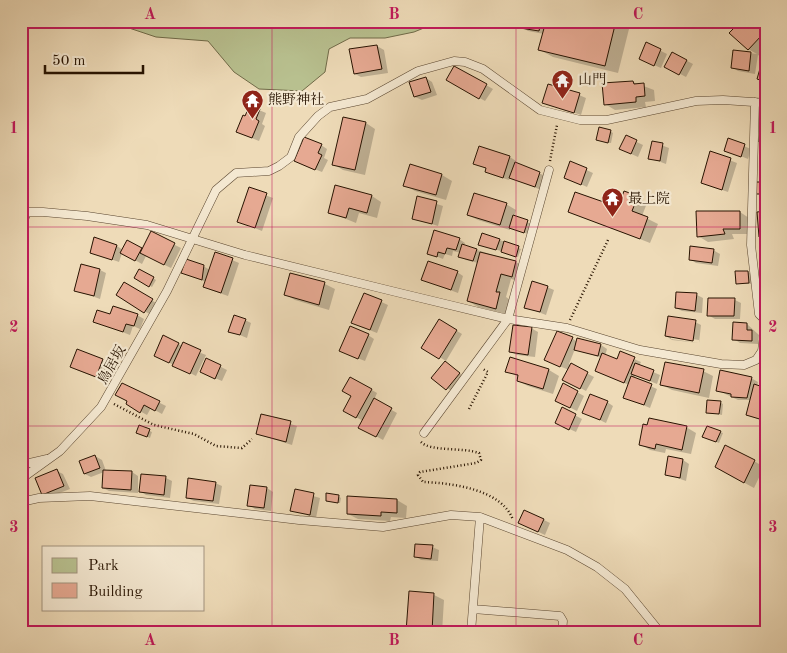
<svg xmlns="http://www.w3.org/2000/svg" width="787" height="653" font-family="'Old Standard TT','Noto Serif JP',serif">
<rect width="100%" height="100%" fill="#eedbb8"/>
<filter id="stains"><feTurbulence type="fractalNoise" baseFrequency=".004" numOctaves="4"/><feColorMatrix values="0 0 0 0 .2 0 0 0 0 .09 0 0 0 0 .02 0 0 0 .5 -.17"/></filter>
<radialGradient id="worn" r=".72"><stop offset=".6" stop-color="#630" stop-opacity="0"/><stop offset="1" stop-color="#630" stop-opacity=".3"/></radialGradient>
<path fill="#b8c08f" stroke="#706a48" d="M108,21H441L414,32L385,38H350L329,49L325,72L302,91L259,89L234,72L208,41L156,37Z"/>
<path fill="#0003" fill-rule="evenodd" d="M523,21H631L618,73L553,57L540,50L544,34L528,31L522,27Z
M742,21H756L763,27L766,21V52L761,57L758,55L755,74L738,71L732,67L734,51L757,54L748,49Z
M647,44L667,54L661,68L647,62Z
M377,46L384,50L388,73L361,77L355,74Z
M672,53L693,64L686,77L665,66Z
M454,67L493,89L485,101L447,80Z
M426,78L432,82L437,95L422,100L415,97Z
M633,82L654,90L655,101L645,102L646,107L615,110L605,104Z
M579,95L586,98L581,115L543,102Z
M259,110L266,113L262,124L265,126L259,141L244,135L246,117Z
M366,123L375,129L365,175L343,170L333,164Z
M610,131L613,133L611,143L600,141Z
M626,137L643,145L638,157L627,152Z
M729,140L751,149L748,159L726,150Z
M653,142L669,148L666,164L650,158Z
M321,145L327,149L324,158L328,160L322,172L302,164Z
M711,153L737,163L728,192L702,183Z
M510,157L516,161L515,164L546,176L541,190L510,177L509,180L493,175L487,171V169L474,163Z
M571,163L593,173L587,187L565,177Z
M442,175L452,181L446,200L415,191L405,185Z
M336,187L372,196L381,202L377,218L359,213L356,223L329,212Z
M249,189L273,198L262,231L238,221Z
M637,197L647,203L642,216L658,224L650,243L569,211L618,209Z
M418,198L443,206L438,226L413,218Z
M506,204L516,210L514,217L534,225L530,235L510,227V230L478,220L468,215Z
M740,212L749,218L750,234H732L734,239L708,242L698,236Z
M151,233L181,248L171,268L146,256L142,264L122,253L119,262L91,252L117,246L123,250L127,242L143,250Z
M459,239L465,243L464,246L516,262L526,268L522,282L511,279L506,297L509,299L506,314L478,307L468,301L478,263L466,260L460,256L461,253L453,251L452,256L445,254L443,259L428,253Z
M500,240L521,249L518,257L480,244Z
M713,250L720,254L718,266L696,263L690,259Z
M216,253L239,263L228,296L211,290L204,287L206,282L183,273L203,266L210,270Z
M100,270L106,273L100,299L76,290Z
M140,270L156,280L152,287L136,277Z
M457,272L463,276L458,293L423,280Z
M748,272L751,274V284L737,283Z
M291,274L325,284L335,289L329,310L295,300L286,295Z
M124,284L158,304L151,315L117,295Z
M547,287L554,290L546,315L525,307Z
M364,294L388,305L377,333L359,326Z
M697,295L703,298L702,313L682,311L676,308Z
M735,300L741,303L740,319H715L708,315Z
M137,315L144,319L140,329L133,326L130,335L94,321L111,316Z
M245,320L251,323L247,338L230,331Z
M439,320L462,334L446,361L423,347Z
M695,322L701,325L699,343L672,340L666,336ZM671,336L699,340V343L671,339Z
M747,324L759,335L758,344L740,343L734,339Z
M531,328L538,332L535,357L517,355L511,352Z
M368,335L374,339L365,361L347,354Z
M572,338L577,342L601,345L607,349L605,356L617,361L634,359L641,362L639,366L660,375L657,384L635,375L634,379L657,389L650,408L624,397L629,385L596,371L602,358L575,349L569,364L594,377L586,391L564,379L569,370L552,363Z
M178,344L206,355L196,376L162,359Z
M77,350L109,364L102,380L77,370Z
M511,358L549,370L559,376L553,394L528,386L518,381L519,377L507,371Z
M207,360L227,370L222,381L208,375Z
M452,367L465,378L453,392L433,378Z
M703,371L713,376L709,398L672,390L662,385Z
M351,378L377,393L374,400L397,413L383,440L360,427L363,421L344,410L352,396Z
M751,378L758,382L757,386L766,389V422L747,415L751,400H738L717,390Z
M122,384L166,406L162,414L151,408L147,415L127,404L129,401Z
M564,385L584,396L577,411L563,404Z
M607,402L613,406L606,423L583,412Z
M721,403L723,404L722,415L707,412Z
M563,409L582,419L576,432L563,426Z
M262,415L297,426L292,445L257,434Z
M140,427L152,432L150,438L141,434Z
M686,427L696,433L691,454L666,449L665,453L650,450L640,444Z
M720,432L723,433L719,443L707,438Z
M95,456L102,460L106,471L132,472L138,476V493L109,491L103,488L104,472L91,477L85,474Z
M683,460L689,464L686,481L666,474Z
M754,461L764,467L754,488L730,475Z
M57,471L63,474L70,489L49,497L43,494Z
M142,475L166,478L172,481L170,498L146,495L140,491Z
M215,483L222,486L219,504L194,501L187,498Z
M267,488L273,492L271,511L255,509L249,505Z
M296,491L320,498L316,518L291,510Z
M338,496L341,498L340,503L327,501Z
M349,498L397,500L407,506L406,518L391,517L390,521L358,519L348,514Z
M544,520L550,523L545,535L526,526Z
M432,547L439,550L438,561L421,560L415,556Z
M434,595L444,600L442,632H407Z"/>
<path fill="#e6a992" stroke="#271301" d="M521,21H541L539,31L520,28Z
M546,21H616L605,66L538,50Z
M741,21H754L762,29L763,21H766V36L762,35L748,50L729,33Z
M646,42L661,49L654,66L639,59Z
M377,45L382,69L354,74L349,49Z
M733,50L751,52L749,71L731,68Z
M672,52L687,60L679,75L664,67Z
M761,65L766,66V82L757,79Z
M454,66L487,84L479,99L446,80Z
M426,77L431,92L414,97L409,82Z
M633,81L634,84L644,83L645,96L636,97V102L604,105L602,83Z
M548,84L580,93L574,113L542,103Z
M250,105L260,109L256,119L259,121L252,138L236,132L243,115L245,116Z
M343,117L366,122L355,170L332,165Z
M599,127L611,130L608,143L596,140Z
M760,127H766V142H759Z
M626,135L637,140L631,154L619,149Z
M304,137L322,144L318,153L322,155L315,170L294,161Z
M728,138L745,144L741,157L724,151Z
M652,141L663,143L660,161L648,159Z
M479,146L510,156L503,178L485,172L486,168L473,164Z
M710,151L731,158L722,190L701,183Z
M570,161L587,168L581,185L564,178Z
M515,162L540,172L535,187L509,178Z
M410,164L442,174L436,195L403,186Z
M756,182H766V194H756Z
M335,185L372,195L367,213L349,208L346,218L328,213Z
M249,187L267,193L255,228L237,222Z
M624,191L638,196L632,211L648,217L640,239L568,212L575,192L618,207Z
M474,193L507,203L500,225L467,215Z
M417,196L437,201L432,224L412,219Z
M696,211H740V229H723L725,234L697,237Z
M766,211V237H759L757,212Z
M513,215L528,220L524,233L509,228Z
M434,230L460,238L456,250L447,248L445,254L438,252L437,257L427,254Z
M151,231L175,243L164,265L140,253Z
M482,233L500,239L496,250L478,245Z
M94,237L117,245L112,260L90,253Z
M127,240L142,248L135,261L120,253Z
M504,241L519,246L516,257L501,252Z
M462,244L477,249L473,261L458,257Z
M690,246L714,249L712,263L689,260Z
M215,252L233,258L221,293L203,287Z
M480,252L516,261L512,277L501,274L496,292H500L496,309L467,301Z
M186,259L204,265L202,280L181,273Z
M428,261L458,271L451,290L421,280Z
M81,264L100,269L94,296L74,291Z
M139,269L154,277L149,287L134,278Z
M735,271H748L749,283L736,284Z
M290,273L325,282L319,305L284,295Z
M532,281L548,286L540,312L524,308Z
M124,282L153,299L144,313L116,295Z
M676,292L697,293L695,311L675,308Z
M364,293L382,300L370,330L351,323Z
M708,298H735L734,316H707Z
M113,306L138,314L134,326L126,324L123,332L93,322L97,310L110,314Z
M234,315L246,319L240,335L228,332Z
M668,316L696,320L693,341L665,336Z
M439,319L457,330L439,359L421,348Z
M733,322L747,323V330H752V341L732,340Z
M513,325L532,327L528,355L509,352Z
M350,326L369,334L358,359L339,351Z
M557,331L573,337L560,367L544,360Z
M163,335L179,343L169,363L154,356Z
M577,338L601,344L598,356L574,350Z
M183,342L201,350L190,374L172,366Z
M77,349L103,359L96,377L70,367Z
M620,351L635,357L624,383L595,371L602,353L617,359Z
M510,357L549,369L543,389L517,381L518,375L505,372Z
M206,358L221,365L215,379L200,372Z
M445,361L460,373L446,390L431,378Z
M665,362L704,369L699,393L660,385Z
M571,363L588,372L580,389L562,380Z
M635,363L654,370L650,381L631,374Z
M720,370L752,377L747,398L731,397V394L716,391Z
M631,376L652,384L644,405L623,398Z
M350,377L372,389L356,418L343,411L351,396L342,391Z
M122,383L160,401L155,411L144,405L140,413L126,404L127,401L115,395Z
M563,383L578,391L570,408L555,401Z
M754,384L766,388V410L763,420L746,415Z
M590,394L608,401L600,420L582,413Z
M374,398L392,408L376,437L358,428Z
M707,400L721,401L719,414L706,413Z
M562,407L576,414L569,430L555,423Z
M261,414L291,421L286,442L256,434Z
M649,418L687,426L682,450L656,444L655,449L639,445L643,424L647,425Z
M139,425L150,429L147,437L136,433Z
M707,426L721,431L716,442L702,437Z
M725,445L755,460L744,483L715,467Z
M95,455L100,468L84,474L79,461Z
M668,456L683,459L680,478L665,475Z
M57,469L64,486L42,495L35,478Z
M103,470L132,471L131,490L102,488Z
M141,474L166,476L164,495L139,492Z
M188,478L216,482L213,501L186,498Z
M250,485L267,487L264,508L247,506Z
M295,489L314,493L310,515L290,511Z
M326,493L339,495L338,503L326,501Z
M347,496L397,499V513L381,512V516L347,514Z
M524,510L544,519L538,532L518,523Z
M415,544L433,545L431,559L414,557Z
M409,591L434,593L432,632H406Z"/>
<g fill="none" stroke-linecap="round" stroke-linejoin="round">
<defs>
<path id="service" d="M755,102L751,245L759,314L765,320
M21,212H43L87,216L147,225L245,255L400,293L508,319L567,328L640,350L721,364L744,365L756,360L762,351L766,320
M21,227L27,212
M424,433L508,319L549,170
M21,465L47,459
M21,479L60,451L101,407L167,291L216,190L236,173L269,171L279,166L291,157L299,137L318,116L330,107L367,99L418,71L454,61L465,62L483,69L540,110L580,120H607L696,101L723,100L766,103
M21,502L39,498L90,496L299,520L383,527L451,515L480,517L567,550L597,567L625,589L660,632
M473,609L560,616L563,621L562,632
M471,632L480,517"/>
</defs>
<use href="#service" stroke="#59452f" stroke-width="9"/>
<path stroke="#271301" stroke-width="2.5" stroke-dasharray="1 2.5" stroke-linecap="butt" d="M550,161L557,125
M570,320L608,240
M114,404L154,425L194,434L216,446L242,448L252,439
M469,409L488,372L483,369
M421,442C431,452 463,447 479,453L481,460L476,463L420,472L418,475L423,482C451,483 502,489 513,520"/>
<use href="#service" stroke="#f4e8d1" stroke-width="8"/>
</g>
<path fill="none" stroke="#c2185b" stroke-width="1" stroke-opacity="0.55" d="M272,21V632M516,21V632M21,227H766M21,426H766"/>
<defs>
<symbol id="temple-pin" viewBox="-11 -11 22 30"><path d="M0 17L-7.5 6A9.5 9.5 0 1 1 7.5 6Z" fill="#8f2418" stroke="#f4e8d1"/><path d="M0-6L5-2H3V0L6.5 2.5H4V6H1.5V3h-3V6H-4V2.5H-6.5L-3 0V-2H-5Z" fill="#fff"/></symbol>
</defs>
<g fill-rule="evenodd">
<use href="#temple-pin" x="550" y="68" width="25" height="34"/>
<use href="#temple-pin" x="240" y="88" width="25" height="34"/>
<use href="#temple-pin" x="600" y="186" width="25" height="34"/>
</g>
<g text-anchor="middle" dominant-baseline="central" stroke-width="4.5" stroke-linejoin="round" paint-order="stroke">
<g font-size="14" fill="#271301" stroke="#f4e8d1" text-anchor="start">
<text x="578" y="80">山門</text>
<text x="268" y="100">熊野神社</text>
<text x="628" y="199">最上院</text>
</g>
<g font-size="14" fill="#271301" stroke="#f4e8d1">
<text transform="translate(112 365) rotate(-61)">鳥居坂</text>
</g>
</g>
<rect width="787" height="653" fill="none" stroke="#eedbb8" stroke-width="55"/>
<rect x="42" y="546" width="162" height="65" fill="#f4e8d1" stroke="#a2937e"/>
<rect x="52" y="558" width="25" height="15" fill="#b8c08f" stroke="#a2937e"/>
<text x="88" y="570" font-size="15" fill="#271301">Park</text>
<rect x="52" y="583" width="25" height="15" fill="#e6a992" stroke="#a2937e"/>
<text x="88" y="596" font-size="15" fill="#271301">Building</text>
<path d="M45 65v8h98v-8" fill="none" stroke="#271301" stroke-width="2.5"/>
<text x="52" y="65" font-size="15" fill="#271301" stroke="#f4e8d1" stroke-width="4" paint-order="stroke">50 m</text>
<rect x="28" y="28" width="732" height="598" fill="none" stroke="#c2185b" stroke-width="2"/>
<g font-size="16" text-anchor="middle" font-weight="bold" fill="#c2185b">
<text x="150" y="19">A</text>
<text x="394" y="19">B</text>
<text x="638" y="19">C</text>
<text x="14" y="133">1</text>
<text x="773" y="133">1</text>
<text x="14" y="332">2</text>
<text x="773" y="332">2</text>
<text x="14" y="532">3</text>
<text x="773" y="532">3</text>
<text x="150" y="645">A</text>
<text x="394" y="645">B</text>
<text x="638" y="645">C</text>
</g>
<rect width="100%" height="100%" filter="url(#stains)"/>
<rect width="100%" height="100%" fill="url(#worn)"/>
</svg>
